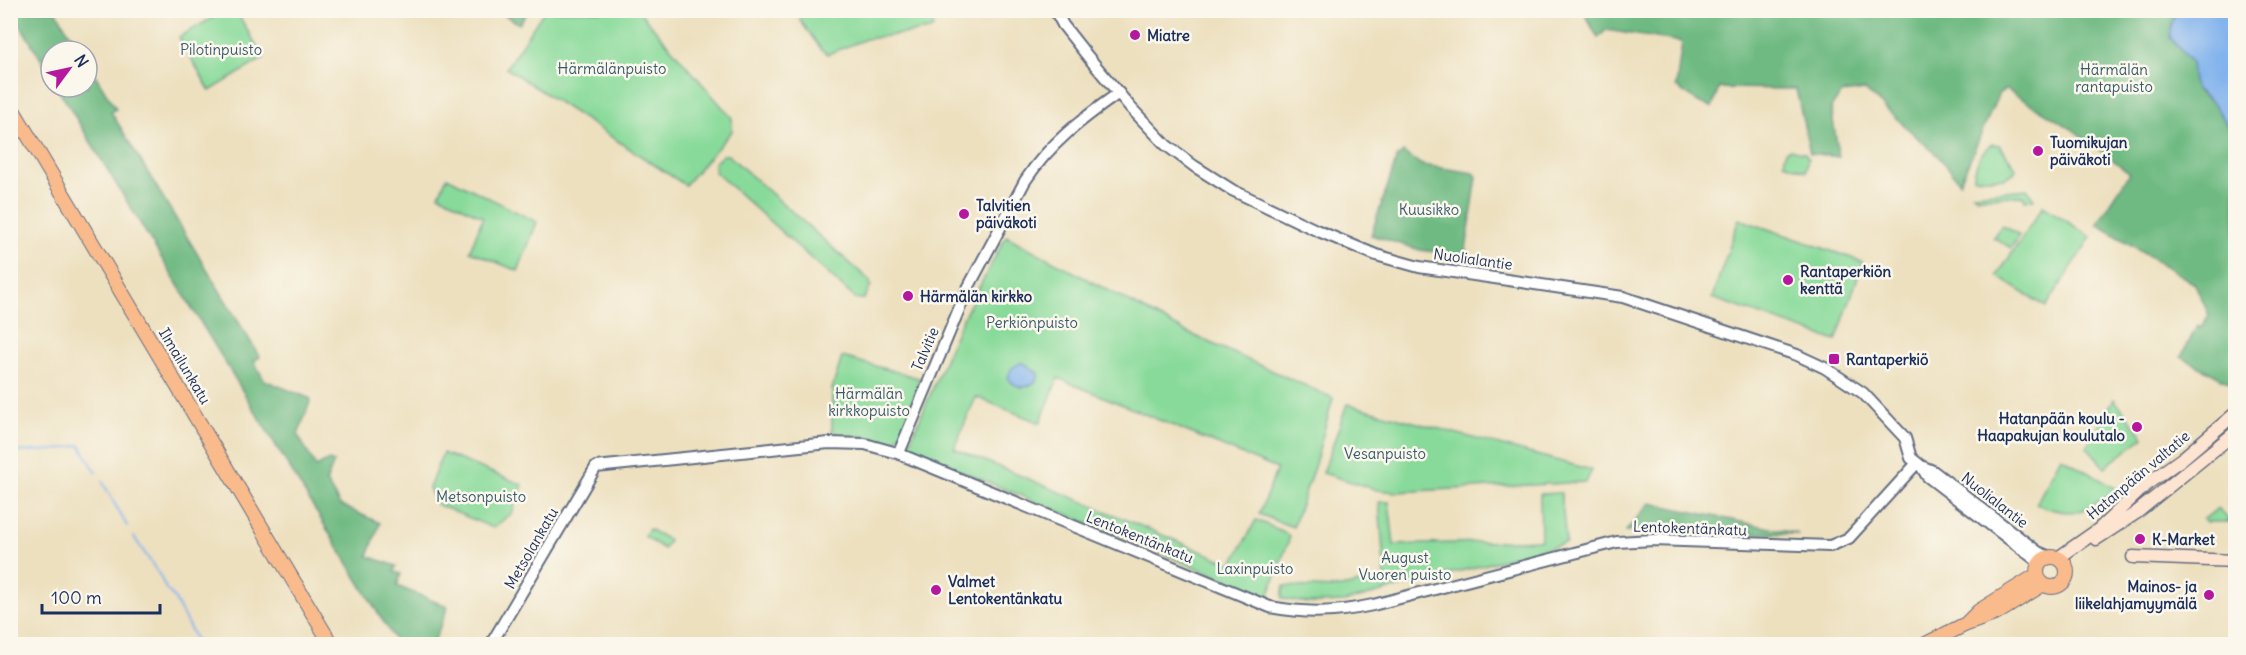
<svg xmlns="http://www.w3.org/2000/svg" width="2246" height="655" font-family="Delius,sans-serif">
<rect width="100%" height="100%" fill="#fbf7ec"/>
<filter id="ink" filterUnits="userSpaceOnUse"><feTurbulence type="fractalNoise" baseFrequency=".0167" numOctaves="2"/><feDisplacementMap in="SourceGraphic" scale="12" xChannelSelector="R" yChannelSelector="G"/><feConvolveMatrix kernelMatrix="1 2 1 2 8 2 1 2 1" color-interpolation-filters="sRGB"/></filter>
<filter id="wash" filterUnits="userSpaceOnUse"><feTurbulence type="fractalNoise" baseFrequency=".008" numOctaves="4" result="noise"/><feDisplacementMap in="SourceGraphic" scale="24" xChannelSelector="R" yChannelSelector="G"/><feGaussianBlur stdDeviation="1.35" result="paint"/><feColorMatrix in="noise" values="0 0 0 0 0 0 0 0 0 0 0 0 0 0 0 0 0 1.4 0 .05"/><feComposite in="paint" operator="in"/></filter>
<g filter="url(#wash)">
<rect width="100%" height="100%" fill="#ede0bf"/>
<path fill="#88da9a" stroke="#52847c" stroke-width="1.5" d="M226,10L236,11L264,58L210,91L179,37Z
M809,10L926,11L934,27L930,30L866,39L828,54L821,49L799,19Z
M544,11H639L732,118V131L685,185L506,68Z
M1993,144L1999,145L2016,168L2015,172L2005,178H1974C1974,166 1982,148 1993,144Z
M1790,149L1805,153L1808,158L1806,171L1784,163L1786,151Z
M723,155H728L869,280L871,286L864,299H856L715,172L714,163Z
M447,177L537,222L518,271L470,251L483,217L439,195Z
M2027,189L2034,199L2025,200L2024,196L1977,197L1973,194Z
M2043,206L2091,237L2046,307L1997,276Z
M1739,219L1863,262L1836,341L1712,298Z
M2002,225L2019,235L2011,248L1993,237Z
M1006,236L1186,332L1333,398L1315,464L1293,527L1259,514L1277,469L1058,378L1040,423L976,397L954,448L1232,564L1256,520L1284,532L1290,537L1268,597L907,449L960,324Z
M842,357L919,378L917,389L900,436L895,441L886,442L860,436L839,435L832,430V389Z
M2114,399L2144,437L2105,467L2087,447Z
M1347,404L1592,470L1586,482L1397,492L1377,490L1323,473Z
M443,453L523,485L512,513L493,528L436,504L429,488Z
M2061,457L2117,489C2085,511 2076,520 2036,504Z
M1561,493L1566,543L1344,602C1323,603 1302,605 1282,598L1284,586L1336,588L1385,578L1379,502H1389L1394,545L1541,540L1540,494Z
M2218,508L2231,522H2205L2204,519Z
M649,529L669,540L664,549L644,536Z"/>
<path fill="#6eba82" stroke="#447470" stroke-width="1.5" d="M12,11H56L80,51H51V76Z
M498,11H528L519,24Z
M1583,11H2175L2176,13L2171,26L2174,43L2191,62L2194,86L2198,92L2214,104L2235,136V386L2181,357L2197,326L2201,328L2209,315L2195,284L2097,224L2130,173L2072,129L2006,89L1999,93L1960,182L1938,156L1865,90L1842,93L1831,107L1839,157L1810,153L1796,89L1719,88L1712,107L1700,103L1676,87L1682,42L1606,30L1598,38Z
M87,62L116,109L111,112L260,357L254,361L264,380L311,399L298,435L316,467L329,460L334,462L326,482L340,505L380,523L368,556L396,566L394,572L401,574L397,586L448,607L433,644H397L57,87H87Z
M1403,152L1422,165L1474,173L1477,177L1465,256L1420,250L1371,235L1397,158Z
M1650,503L1799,534L1626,531Z"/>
<path fill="#81b2ed" stroke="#4e70a6" stroke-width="1.5" d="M2175,11H2235V136L2214,104L2196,89L2193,82L2191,62L2170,38L2171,26L2176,13Z
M1020,363H1024L1038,373V378C1029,390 1017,390 1008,378L1011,369Z"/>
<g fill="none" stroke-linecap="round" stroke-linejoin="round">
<path stroke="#81b2ed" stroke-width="2" d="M10,452L56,450L80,445L96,472
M102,481L127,526
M134,537L160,576L166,589L173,596L198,644"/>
</g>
</g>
<g filter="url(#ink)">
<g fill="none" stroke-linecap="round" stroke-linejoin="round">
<defs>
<path id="tertiary" d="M1055,10L1063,25L1089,58L1131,108L1166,145L1194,166L1232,190L1316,230L1376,255L1419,267L1623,297L1797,355L1825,368L1863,393L1905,438L1911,458L1921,466L1933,471L2038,552L2050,557
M897,453L901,448L967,290L1025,181C1049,144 1083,118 1119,93
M1921,466L1927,476L2040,563
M491,644L596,467L829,443L865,444L897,453L1270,607C1308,614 1335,613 1373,605L1617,542L1654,540L1830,546L1849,538L1917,463"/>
<path id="secondary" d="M2096,539L2136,513L2236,432
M2133,557L2236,561
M2058,558L2098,530L2148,483L2183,458L2236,413"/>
<path id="primary" d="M10,105L331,644
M2037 572a15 15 0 1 1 30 0a15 15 0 1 1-30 0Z
M1966,624L1979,611L2037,575
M1926,644L1964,625L1997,613L2042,585"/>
</defs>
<use href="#tertiary" stroke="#646d80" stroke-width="14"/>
<use href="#secondary" stroke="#646d80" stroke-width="15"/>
<use href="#primary" stroke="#646d80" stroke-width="16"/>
<use href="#tertiary" stroke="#fff" stroke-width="10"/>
<use href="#secondary" stroke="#fde4d1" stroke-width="12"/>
<use href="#primary" stroke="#fabb8c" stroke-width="14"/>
</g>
</g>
<g fill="#b5179e" stroke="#fbf7ec" stroke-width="2">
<circle cx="1135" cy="35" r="6"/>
<circle cx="2038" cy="151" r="6"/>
<circle cx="964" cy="214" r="6"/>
<circle cx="1788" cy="280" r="6"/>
<circle cx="908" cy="296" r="6"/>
<rect x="1828" y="353" width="12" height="12" rx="3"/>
<circle cx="2137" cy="427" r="6"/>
<circle cx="2140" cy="539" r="6"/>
<circle cx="936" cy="590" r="6"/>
<circle cx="2209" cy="595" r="6"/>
</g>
<g text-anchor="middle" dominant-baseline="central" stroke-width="5" stroke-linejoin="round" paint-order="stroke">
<g font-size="15" font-weight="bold" fill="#1b2f5e" stroke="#fbf7ec" text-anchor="start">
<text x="1147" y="35">Miatre</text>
<text x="2050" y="142">Tuomikujan<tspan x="2050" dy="17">päiväkoti</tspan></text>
<text x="976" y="205">Talvitien<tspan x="976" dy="17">päiväkoti</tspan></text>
<text x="1800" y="271">Rantaperkiön<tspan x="1800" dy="17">kenttä</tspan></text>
<text x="920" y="296">Härmälän kirkko</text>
<text x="1846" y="359">Rantaperkiö</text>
<text x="2125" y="418" text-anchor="end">Hatanpään koulu -<tspan x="2125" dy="17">Haapakujan koulutalo</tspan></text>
<text x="2152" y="539">K-Market</text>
<text x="948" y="581">Valmet<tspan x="948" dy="17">Lentokentänkatu</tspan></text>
<text x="2197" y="586" text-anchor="end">Mainos- ja<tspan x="2197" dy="17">liikelahjamyymälä</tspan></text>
</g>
<g font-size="15" fill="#365a6d" stroke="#fbf7ec">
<text x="221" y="49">Pilotinpuisto</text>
<text x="612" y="68">Härmälänpuisto</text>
<text x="2114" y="69">Härmälän<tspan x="2114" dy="17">rantapuisto</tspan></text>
<text x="1429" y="209">Kuusikko</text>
<text x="1032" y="322">Perkiönpuisto</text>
<text x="869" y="393">Härmälän<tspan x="869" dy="17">kirkkopuisto</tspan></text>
<text x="1385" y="453">Vesanpuisto</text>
<text x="481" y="496">Metsonpuisto</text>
<text x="1405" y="557">August<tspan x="1405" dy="17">Vuoren puisto</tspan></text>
<text x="1255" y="568">Laxinpuisto</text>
</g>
<g font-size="15" fill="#1b2f5e" stroke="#fbf7ec">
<text transform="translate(1473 259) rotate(8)">Nuolialantie</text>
<text transform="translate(925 349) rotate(-67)">Talvitie</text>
<text transform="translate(185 366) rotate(59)">Ilmailunkatu</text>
<text transform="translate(2138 475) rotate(-40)">Hatanpään valtatie</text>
<text transform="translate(1995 500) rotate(38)">Nuolialantie</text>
<text transform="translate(1690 528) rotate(2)">Lentokentänkatu</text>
<text transform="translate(1140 537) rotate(22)">Lentokentänkatu</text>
<text transform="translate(531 548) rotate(-60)">Metsolankatu</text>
</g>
</g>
<rect width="2246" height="655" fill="none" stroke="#fbf7ec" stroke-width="36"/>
<g transform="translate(69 69) rotate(57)"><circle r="28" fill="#fbf7ec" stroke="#a1a7b3" stroke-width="1.5"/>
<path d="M0-4.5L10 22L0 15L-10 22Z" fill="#b5179e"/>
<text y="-9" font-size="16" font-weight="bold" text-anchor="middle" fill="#1b2f5e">N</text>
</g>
<path d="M42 604v9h118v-9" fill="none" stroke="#1b2f5e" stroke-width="3"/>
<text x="51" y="604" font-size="18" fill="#1b2f5e" stroke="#fbf7ec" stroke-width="4.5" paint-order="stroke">100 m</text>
</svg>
